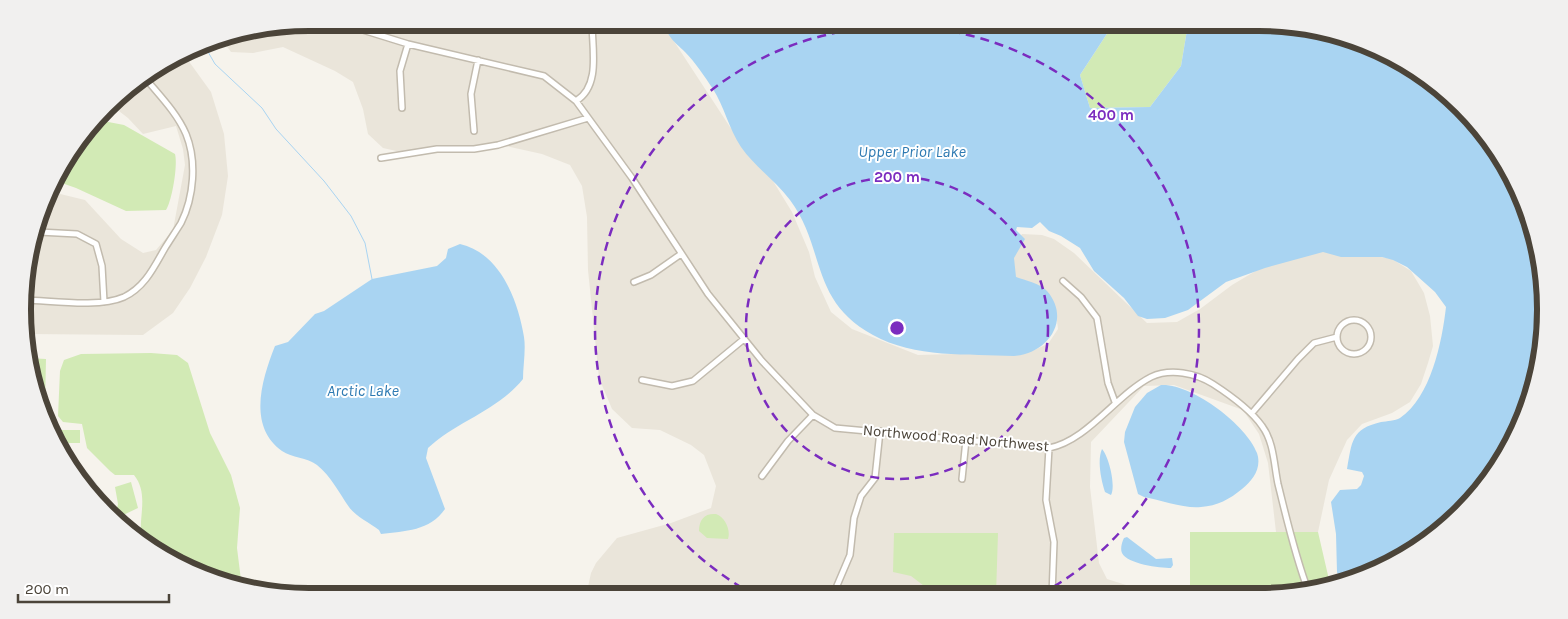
<svg xmlns="http://www.w3.org/2000/svg" width="1568" height="619" font-family="Karla,sans-serif">
<rect width="100%" height="100%" fill="#f6f3ec"/>
<path fill="#eae5da" d="M310,22L662,23L730,127L773,181L792,212L809,252L815,277L831,312L852,329L918,355L1029,352L1048,344L1058,329L1056,313L1017,280L1012,267L1013,248L1022,234L1042,235L1054,239L1074,253L1147,323L1177,322L1200,309L1232,285L1259,269L1312,244L1392,259L1411,271L1424,293L1430,316L1433,346L1428,363L1421,384L1410,402L1392,413L1362,424L1347,440L1329,480L1318,532H1276L1268,463L1259,434L1243,410L1174,385L1144,386L1091,442L1090,487L1099,563L1107,579L1126,585L1152,587L1167,591L1168,594L586,596L591,573L596,563L617,538L671,523L711,508L716,486L704,455L691,445L660,430L632,428L612,409L599,378L588,270L587,217L582,186L570,165L542,154L497,144L401,152L383,148L368,134L363,109L353,82L335,71L283,47L253,53L231,52L220,37Z
M185,56L211,92L224,134L228,176L222,215L206,257L190,288L173,313L143,335L27,334L25,272L52,192L85,200L121,239L143,253L156,250L173,230L185,165L183,149L176,126L143,134L128,118L111,105L120,94Z"/>
<path fill="#d2eab5" d="M1114,23H1180L1187,30L1181,66L1150,107L1090,108L1080,75Z
M98,120L124,125L175,154C178,165 172,201 166,210L126,211L76,188L56,181L61,166Z
M151,353L177,355L188,363L210,433L231,475L240,508L237,548L242,588L235,587L142,541C137,519 150,495 134,475H115L110,471L87,448L82,424L63,422L58,416L60,371L64,360L81,354Z
M28,358L46,359L45,406L28,366Z
M55,430H80V443H60Z
M131,482L138,508L119,517L116,513L118,504L115,487Z
M716,514C725,517 731,530 728,539L707,538L699,531C699,519 705,513 716,514Z
M1190,532H1318L1330,584L1296,594H1190Z
M894,533H998L996,595H936L911,576L893,572Z"/>
<path fill="#e5e3e0" d="M79,462L97,484L90,489L72,470Z"/>
<path fill="#a9d4f2" d="M1258,22L1333,32L1433,82L1501,159L1515,188L1543,272L1536,384L1497,469L1448,525L1385,567L1340,581L1337,572L1336,534L1331,502L1340,490L1357,489L1361,485L1364,476L1362,472L1347,469C1352,442 1351,429 1381,422C1387,421 1395,421 1400,418C1431,397 1442,342 1446,307L1435,292L1407,267L1393,260L1382,257H1341L1323,252L1265,268L1226,282L1188,310L1165,318L1147,319L1138,316L1124,298L1094,271L1080,248L1061,236L1049,231L1040,222L1032,228L1017,227L1016,230L1025,239L1014,258L1016,277C1025,280 1041,284 1047,291C1072,320 1047,354 1014,356C969,354 914,358 873,335C809,300 826,248 790,200C775,180 755,167 741,147C729,129 724,106 713,89C705,77 695,62 685,52C673,40 669,39 664,23H1114L1080,75L1090,108L1150,107L1181,66L1187,30L1180,23Z
M460,244C500,253 518,300 524,337C526,350 523,366 523,379C497,411 457,421 428,448L426,458L445,509C430,531 405,531 381,534L379,530C370,523 355,516 349,507C339,493 331,476 317,465C307,457 292,458 282,451C247,426 262,379 275,346L288,342L315,314L324,311L372,279L437,266L446,258L448,249Z
M1161,385C1191,383 1247,425 1257,453C1262,468 1253,480 1242,489C1230,499 1217,506 1201,507C1185,509 1161,500 1144,497L1138,494L1124,442L1125,432L1135,407L1147,393Z
M1102,449C1109,457 1116,486 1111,495L1105,492C1101,480 1097,460 1102,449Z
M1127,537L1156,559L1172,558L1173,565L1171,568C1160,568 1127,564 1122,553C1120,549 1122,542 1124,538Z"/>
<g fill="none" stroke-linecap="round" stroke-linejoin="round">
<path stroke="#a9d4f2" stroke-width="1" d="M204,45L215,64L262,108L276,129L324,181L351,216L365,243L372,279"/>
<defs>
<path id="minor" d="M337,22L408,44L544,76L576,101L632,178L708,294L762,361L813,415L835,428L1049,448C1087,441 1116,395 1151,377C1170,368 1196,373 1213,384C1230,395 1250,409 1262,426C1274,442 1274,465 1278,484C1287,520 1295,556 1308,590
M576,101C601,86 592,48 592,22
M402,108L400,71L408,44
M474,131L471,94L478,60
M381,158L437,149H474L498,145L588,118
M39,232L77,234L96,244L102,266L104,302
M1063,281L1081,297L1097,318L1108,383L1115,402
M634,282L651,275L681,254
M26,300C54,301 99,308 124,297C145,287 154,267 165,248C170,240 176,231 181,223C194,197 197,161 186,134C177,113 160,96 146,79
M1337 337a17 17 0 1 1 34 0a17 17 0 1 1-34 0Z
M642,380L672,386L693,381L744,339
M1252,413L1298,359L1314,343L1337,337
M1049,448L1046,500L1054,542L1052,595
M762,476L788,441L813,415
M962,479L966,440
M833,595L850,555L854,518L861,496L875,478L880,431"/>
</defs>
<use href="#minor" stroke="#c2bbae" stroke-width="8"/>
<use href="#minor" stroke="#fff" stroke-width="5"/>
</g>
<g fill="none" stroke="#7b2cbf" stroke-width="2.5" stroke-dasharray="9 6">
<circle cx="897" cy="328" r="151"/>
<path d="M755 595A302 302 0 1 1 1039 595"/>
</g>
<g text-anchor="middle" dominant-baseline="central" stroke-width="4" stroke-linejoin="round" paint-order="stroke">
<g font-size="15" fill="#4b4439" stroke="#fff">
<text transform="translate(956 438) rotate(5)">Northwood Road Northwest</text>
</g>
<g font-size="16" font-style="italic" fill="#2e7ab2" stroke="#fff">
<text x="912" y="151">Upper Prior Lake</text>
<text x="363" y="390">Arctic Lake</text>
</g>
</g>
<path d="M0 0H1568V619H0ZM309 31H1259A278 278 0 0 1 1537 309V310A278 278 0 0 1 1259 588H309A278 278 0 0 1 31 310V309A278 278 0 0 1 309 31Z" fill="#f1f0ef" fill-rule="evenodd"/>
<path fill="none" stroke="#4b4439" stroke-width="6" d="M309 31H1259A278 278 0 0 1 1537 309V310A278 278 0 0 1 1259 588H309A278 278 0 0 1 31 310V309A278 278 0 0 1 309 31Z"/>
<circle cx="897" cy="328" r="8" fill="#7b2cbf" stroke="#fff" stroke-width="2.5"/>
<g font-size="15" text-anchor="middle" font-weight="bold" fill="#7b2cbf" stroke="#fff" stroke-width="4" stroke-linejoin="round" paint-order="stroke">
<text x="1111" y="120">400 m</text>
<text x="897" y="182">200 m</text>
</g>
<path d="M18 594v8h151v-8" fill="none" stroke="#4b4439" stroke-width="2.5"/>
<text x="25" y="594" font-size="15" fill="#4b4439" stroke="#ffffff" stroke-width="4" paint-order="stroke">200 m</text>
</svg>
